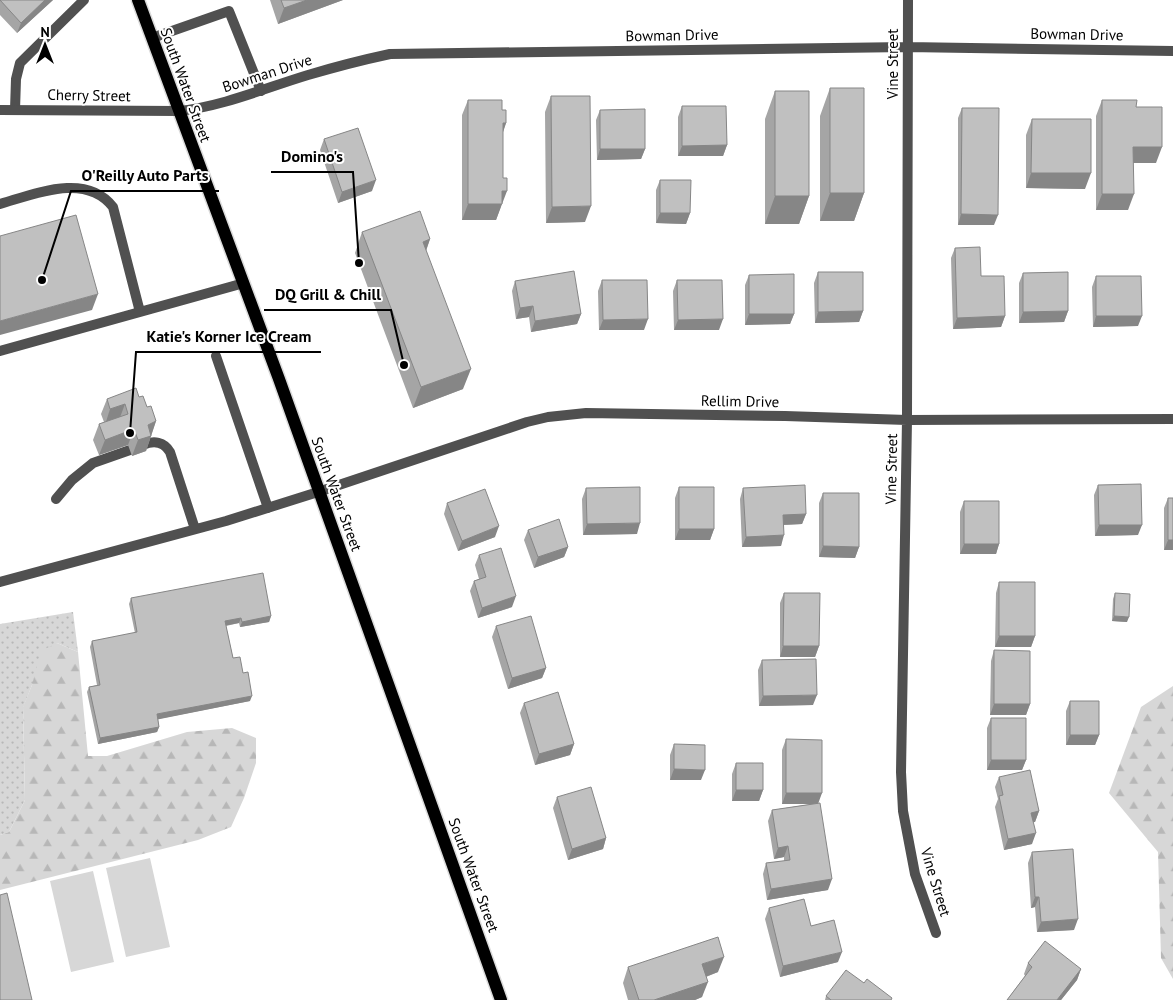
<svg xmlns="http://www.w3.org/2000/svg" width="1173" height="1000" font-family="'PT Sans',sans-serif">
<defs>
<pattern id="grass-dots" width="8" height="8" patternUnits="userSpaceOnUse" patternTransform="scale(1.25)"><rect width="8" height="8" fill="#d7d7d7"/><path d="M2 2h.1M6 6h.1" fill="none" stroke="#b7b7b7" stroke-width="1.8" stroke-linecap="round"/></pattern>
<pattern id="forest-firs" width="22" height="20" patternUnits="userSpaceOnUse" patternTransform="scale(1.25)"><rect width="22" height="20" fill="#d7d7d7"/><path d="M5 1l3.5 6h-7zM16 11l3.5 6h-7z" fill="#b7b7b7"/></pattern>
</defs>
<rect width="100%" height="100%" fill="#fff"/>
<path fill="url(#grass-dots)" d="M73,612L78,652L57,643L32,685L23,708L25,800L9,832L0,835V624Z"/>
<path fill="url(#forest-firs)" d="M57,643L78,652L88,756H107L187,732L232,728L256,738V763L244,798L231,827L198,840L0,890V835L9,832L25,800L23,707L32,685L41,651Z
M1173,686V979L1161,958L1158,852L1109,793L1141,707Z"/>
<path fill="#d7d7d7" d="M150,858L170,947L126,957L106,868Z
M93,871L114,962L71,972L50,881Z"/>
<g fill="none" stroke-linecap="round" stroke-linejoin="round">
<defs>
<path id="primary" d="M138,0L279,379L501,1000"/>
</defs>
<use href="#primary" stroke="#dbdbdb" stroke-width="15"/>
<path stroke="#505050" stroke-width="10" d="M152,38L229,11L261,91
M15,110L16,79L20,63L84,0
M0,204C35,194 86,172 113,207L140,312
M0,351L244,283
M216,356L268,508
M143,445C154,440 164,442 170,452L195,529
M56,499L72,480L93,463L130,450
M0,582L226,521L318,492"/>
<path stroke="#505050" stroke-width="10" d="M908,0L907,420L901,772L903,811L915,874L936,933
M179,111C224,106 265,88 308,75C335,67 362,60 390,54L907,47L1173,51
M318,492L527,422L548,417L586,413L785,416L907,420L1173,419"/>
<path stroke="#505050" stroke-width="10" d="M0,110L179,111"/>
<use href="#primary" stroke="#000" stroke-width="12"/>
</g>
<path fill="#a5a5a5" d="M0,0H53L17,33L0,15Z
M270,0H343L278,24Z
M830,88L864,193L854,221H820V116Z
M775,91L809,196L799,224H765V119Z
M551,96L585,222L546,223L545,112Z
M468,100L502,110L506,123L503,132L501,206L496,220H462V115Z
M1102,100L1136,107L1156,163H1133L1128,210H1096V116Z
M682,106L727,145L723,156H678V117Z
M962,108L994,225H958V118Z
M600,110L645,149L641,159L597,160L596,120Z
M1032,119L1085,189L1026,188V135Z
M324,139L372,191L338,203L320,150Z
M660,180L690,213L686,224L656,223V190Z
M362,232L430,239L426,251L463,389L413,408L355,253Z
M955,248L981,276L1005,316L1001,327L953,329L951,258Z
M818,272L863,311L859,322L815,323L814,283Z
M1023,273L1068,311L1064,322L1019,323V283Z
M749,275L794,314L790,324L745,325V285Z
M1096,276L1138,326L1093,327L1092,287Z
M602,280L644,330H599L598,291Z
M677,280L719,330H674L673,291Z
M515,281L581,314L577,324L531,332L529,317L516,319L512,291Z
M139,397L156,421L146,451L132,456L128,445L99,455L93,440L99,424L104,422L101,414L107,399Z
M1098,485L1138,535L1095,536L1094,495Z
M679,487L714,529L710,540H675V498Z
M586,488L637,534L583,535L582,499Z
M743,488L806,514L802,524L784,525L781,546L742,547L740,499Z
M823,493L859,547L855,558L819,557V503Z
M1168,498L1173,550H1164V508Z
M964,501L999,544L996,554H960V512Z
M447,503L495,537L458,551L444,514Z
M528,530L568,547L564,557L534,568L524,540Z
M479,555L512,607L478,618L470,591L474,581L479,579L475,565Z
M999,582L1035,636L1031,647H995L996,593Z
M784,593L819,646L815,657H780V603Z
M1115,593L1127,622L1112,621L1113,599Z
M131,598L271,616L269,622L240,627L239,623L226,626L233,658L243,673L250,701L158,719L159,727L157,732L98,744L87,692L89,687L97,685L90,647L92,641L135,633L129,604Z
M496,626L546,668L542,678L508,689L492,637Z
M994,650L1030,704L1026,715H990L991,661Z
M762,660L813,705L759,706L758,670Z
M1070,701L1099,735L1095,745H1066V711Z
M524,703L574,744L570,755L535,765L520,713Z
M991,718L1026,760L1022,770H987V728Z
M786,739L818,803L828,890L767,900L763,874L766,863L784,861V857L774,859L768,821L772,810L811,804H782V750Z
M674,744L701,780H670V755Z
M736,763L763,790L759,801H732V774Z
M999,777L1039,811L1035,822H1033L1032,844L1004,850L995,807L998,799L995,787Z
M557,797L606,838L603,849L568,860L553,808Z
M1032,852L1074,930L1037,932L1035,907L1031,908L1028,863Z
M769,908L811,926L838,962L780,977L765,919Z
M1028,963L1081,969L1077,980L1061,1000H1007L1025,976L1024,974Z
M628,967L718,972L706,977L702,997L695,1000H628L623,983Z
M864,983L892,1000H825L826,996Z"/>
<path fill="#868686" d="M45,0H53L17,33L21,23Z
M307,0H343L278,24L284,8Z
M503,123H506L501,138Z
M727,145L723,156H678L682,146Z
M1133,147H1162L1156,163H1128Z
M600,149H645L641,159L597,160Z
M1031,173H1091L1085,189L1026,188Z
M376,180L372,191L338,203L342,192Z
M502,191H507L496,220H462L468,204Z
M830,193H864L854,221H820Z
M1102,194H1134L1128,210H1096Z
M775,196H809L799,224H765Z
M591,206L585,222L546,223L552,207Z
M660,213H690L686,224L656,223Z
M961,214L998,215L994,225H958Z
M430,239L423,259V242Z
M98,294L92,310L0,335V321Z
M533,306L529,317L516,319L520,308Z
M863,311L859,322L815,323L818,312Z
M1068,311L1064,322L1019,323L1023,312Z
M581,314L577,324L531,332L535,321Z
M749,314H794L790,324L745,325Z
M1005,316L1001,327L953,329L957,318Z
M1096,316H1142L1138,326L1093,327Z
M648,319L644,330H599L603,320Z
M723,319L719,330H674L678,320Z
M471,369L463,389L413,408L421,387Z
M125,404L119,420L105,425L110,409Z
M156,421L146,451L132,456L138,440L148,425Z
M134,429L128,445L99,455L105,440Z
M806,514L802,524L780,525L783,515Z
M640,523L637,534L583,535L587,524Z
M1099,525H1142L1138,535L1095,536Z
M499,526L495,537L458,551L462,541Z
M679,529H714L710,540H675Z
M784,535L781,546L742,547L746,537Z
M1168,540H1173V550H1164Z
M964,544H999L996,554H960Z
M823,546L859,547L855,558L819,557Z
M568,547L564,557L534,568L538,557Z
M516,596L512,607L478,618L482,608Z
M271,616L269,622L240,627L242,622Z
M1114,616L1129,617L1127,622L1112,621Z
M241,618L239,623L223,626L225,621Z
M999,636H1035L1031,647H995Z
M783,646H819L815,657H780Z
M546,668L542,678L508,689L512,678Z
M817,695L813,705L759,706L763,696Z
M252,696L250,701L155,720L157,714Z
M994,704H1030L1026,715H990Z
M159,727L157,732L98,744L100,738Z
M1070,735H1099L1095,745H1066Z
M574,744L570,755L535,765L539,754Z
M991,760H1026L1022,770H987Z
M674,769L705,770L701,780H670Z
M736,790H763L759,801H732Z
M786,793H822L818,804H782Z
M1039,811L1035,822L1027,823L1031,813Z
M1036,833L1032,844L1004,850L1008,839Z
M606,838L603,849L568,860L572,849Z
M788,846L784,857L774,859L778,848Z
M832,879L828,890L767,900L771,889Z
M1035,897H1039L1035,907L1031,908Z
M1078,919L1074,930L1037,932L1041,922Z
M842,952L838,962L780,977L783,966Z
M724,957L718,972L697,980L702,964Z
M1081,969L1077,980L1061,1000H1057Z
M708,982L702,997L695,1000H654Z"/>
<path fill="#c0c0c0" stroke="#868686" d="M0,0H45L21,23Z
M281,0H307L284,8Z
M830,88H864V193H830Z
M775,91H809V196H775Z
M551,96H590L591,206L552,207Z
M468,100H502V110H506V123H503V178H507V191H502V204H468Z
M1102,100H1137L1136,107H1162V147H1133L1134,194H1102Z
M682,106H726L727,145L682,146Z
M962,108H999L998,215L961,214Z
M645,109V149H600V110Z
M1032,119H1091V173H1031Z
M358,128L376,180L342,192L324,139Z
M660,180H691L690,213H660Z
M420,211L430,239L423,242L471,369L421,387L362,232Z
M76,215L98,294L0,321V236Z
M980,247L981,276H1004L1005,316L957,318L955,248Z
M574,271L581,314L535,321L533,306L520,308L515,281Z
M818,272H863V311L818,312Z
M1068,272V311L1023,312V273Z
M794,274V314H749V275Z
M1096,276H1141L1142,316H1096Z
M602,280H647L648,319L603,320Z
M677,280H722L723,319L678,320Z
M136,388L139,397L143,396L147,407L151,406L156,421L148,425L151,436L138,440L134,429L105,440L99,424L128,414L125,404L110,409L107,399Z
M1141,484L1142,525H1099L1098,485Z
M805,485L806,514L783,515L784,535L746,537L743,488Z
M640,487V523L587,524L586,488Z
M679,487H714V529H679Z
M485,489L499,526L462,541L447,503Z
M823,493H859V547L823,546Z
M1168,498H1173V540H1168Z
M964,501H999V544H964Z
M559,519L568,547L538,557L528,530Z
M501,548L516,596L482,608L474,581L486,577L479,555Z
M263,573L271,616L242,622L241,618L225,621L233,658L240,657L243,673L248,672L252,696L157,714L159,727L100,738L89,687L100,685L92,641L137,632L131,598Z
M999,582H1035V636H999Z
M784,593H820L819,646H783Z
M1115,593L1130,594L1129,617L1114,616Z
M531,616L546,668L512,678L496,626Z
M994,650L1030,651V704H994Z
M816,659L817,695L763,696L762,660Z
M558,692L574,744L539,754L524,703Z
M1070,701H1099V735H1070Z
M991,718H1026V760H991Z
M786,739L822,740V793H786Z
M674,744L705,745V770L674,769Z
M736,763H763V790H736Z
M1030,770L1039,811L1031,813L1036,833L1008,839L999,796L1003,795L999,777Z
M591,787L606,838L572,849L557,797Z
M820,803L832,879L771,889L766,863L790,860L788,846L778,848L772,810Z
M1073,849L1078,919L1041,922L1039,897H1035L1032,852Z
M7,893L32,1000H0V895Z
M804,899L811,926L834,920L842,952L783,966L769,908Z
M718,937L724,957L702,964L708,982L654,1000H639L628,967Z
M1045,941L1081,969L1057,1000H1007L1032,967L1028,963Z
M846,970L864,983L867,979L892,998L891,1000H831L826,996Z"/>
<g text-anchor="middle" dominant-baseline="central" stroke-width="4" stroke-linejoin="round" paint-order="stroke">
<g font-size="15" fill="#000" stroke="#fff">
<text transform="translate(1077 34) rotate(1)">Bowman Drive</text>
<text transform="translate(672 35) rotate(-1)">Bowman Drive</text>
<text transform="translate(892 64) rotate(-90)">Vine Street</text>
<text transform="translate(267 73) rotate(-18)">Bowman Drive</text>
<text transform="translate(186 85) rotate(70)">South Water Street</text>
<text transform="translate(89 95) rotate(1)">Cherry Street</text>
<text transform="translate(740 401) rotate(1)">Rellim Drive</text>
<text transform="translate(891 469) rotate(-89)">Vine Street</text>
<text transform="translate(337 494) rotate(70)">South Water Street</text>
<text transform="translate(474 875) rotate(70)">South Water Street</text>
<text transform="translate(936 882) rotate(73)">Vine Street</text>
</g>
</g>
<path fill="none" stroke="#000" stroke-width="2" d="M359 263L353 172H271M42 280L71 191H219M404 365L391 310H264M130 433L136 352H321"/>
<g fill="#000" stroke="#fff" stroke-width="2">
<circle cx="359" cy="263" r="5"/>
<circle cx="42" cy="280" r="5"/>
<circle cx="404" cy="365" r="5"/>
<circle cx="130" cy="433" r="5"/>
</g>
<g font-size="16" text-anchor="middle" font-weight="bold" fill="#000" stroke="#fff" stroke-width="4" stroke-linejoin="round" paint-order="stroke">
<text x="312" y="162">Domino's</text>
<text x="145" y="181">O'Reilly Auto Parts</text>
<text x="328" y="300">DQ Grill &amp; Chill</text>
<text x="229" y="342">Katie's Korner Ice Cream</text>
</g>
<g transform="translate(45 45)" stroke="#ffffff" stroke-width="4" paint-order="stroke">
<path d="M0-4L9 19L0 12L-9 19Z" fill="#000000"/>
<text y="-8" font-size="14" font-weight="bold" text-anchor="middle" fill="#000000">N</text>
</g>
</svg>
